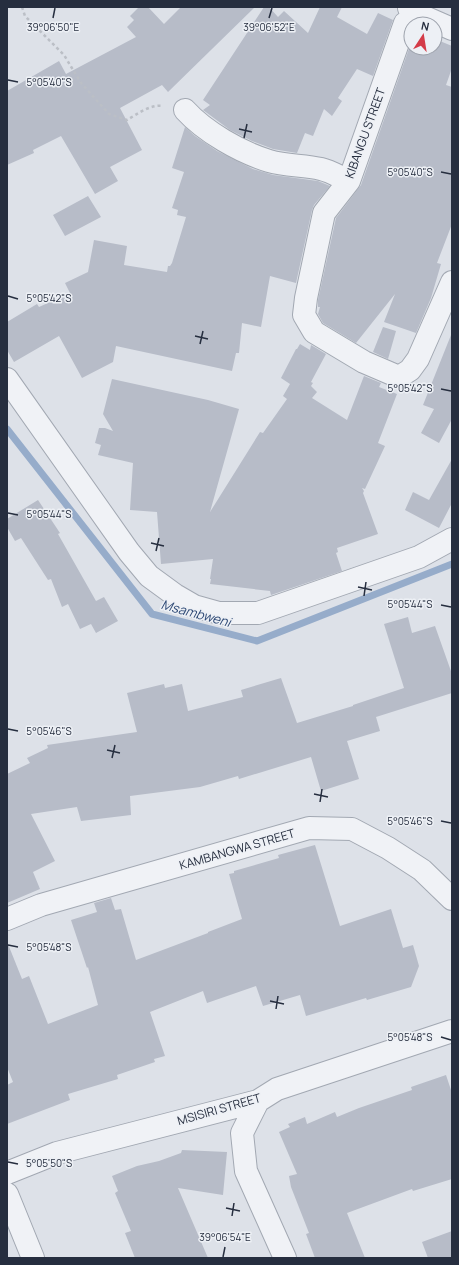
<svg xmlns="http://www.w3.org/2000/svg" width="459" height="1265" font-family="Manrope,sans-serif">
<rect width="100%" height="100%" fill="#dde1e8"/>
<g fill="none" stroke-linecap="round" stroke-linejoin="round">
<path stroke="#96acca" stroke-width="7" d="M7,429L152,614L257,641L452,564"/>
</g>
<path fill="#b7bcc8" d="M139,7H148L164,24L181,7H255L168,92L162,85L120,108L142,150L110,167L118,181L95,194L61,136L33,150L34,153L7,165V91L59,61L66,74L136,37L127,27L134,20L130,16Z
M264,7H269L278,17L284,11L308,33L320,7H342L337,17L367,34L378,13L393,20L373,76L357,69L338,98L342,101L332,116L324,109L313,136L305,133L297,153L273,149L252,141L230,130L203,110L210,105L203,100Z
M435,39L452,46V68L446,85L452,87V224L437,263L441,264L431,298L416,333L384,322L395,294L356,343L323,323L318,314L320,307H318V300L336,218L361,185L411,43V48H435Z
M185,127L195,136L217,151L253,169L273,175L318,181L330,186L314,205L312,210L296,283L270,276L261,327L242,323L239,353H236L232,371L116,346L113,362L82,378L59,336L14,362L7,350V322L37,304L39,307L70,293L65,283L88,272L94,240L127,246L124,265L167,272L168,266H170L172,263L186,217L177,215L178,210L172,208L184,172L172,168Z
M88,196L101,217L65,236L53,215Z
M383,327L396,331L388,359L373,352Z
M451,335L452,419L439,443L421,433L434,409L423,405Z
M300,344L310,350L311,345L326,354L311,382L313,383L311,386L317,392L312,398L347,420L364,376L381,383L379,387L397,394L378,443L385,446L365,489L362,488L364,491L363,493L378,534L337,548L338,552L336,553L342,571L271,595L270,591L210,584L211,579H210L213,559L161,564L157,512L130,510L133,463L98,455L101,445L95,443L99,428H105L113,431L103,414L112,379L208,400L239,409L210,512L260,432L263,433L287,399L283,396L290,384L281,378L296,349H297Z
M452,459V503L439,528L405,510L413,492L429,500Z
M38,500L60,533L58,534L96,601L104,597L118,621L96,633L91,624L80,629L68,604L62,607L51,579L48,580L21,538L15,541L7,527V519Z
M408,617L412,633L435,626L452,674V693L376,717L380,731L347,741L359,779L321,791L311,757L239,779L238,776L200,787L130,796L131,815L81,821L77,807L31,814L55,861L33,872L40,889L7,903V774L30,763L27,758L48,748L47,745L137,732L127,693L164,684L165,688L182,684L188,711L243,697L241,690L281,678L297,723L353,706V705L404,688L384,624Z
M315,845L340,926L391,909L403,948L413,945L419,966L411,987L367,1000L366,998L306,1016L300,995L263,1006L256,986L207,1003L203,991L150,1012L165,1056L154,1059L155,1062L117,1075L118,1079L68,1094L70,1100L7,1124V1085L13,1082L7,1067V944H8L22,979L29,976L48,1024L98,1005L88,967L87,968L71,920L97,912L94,903L111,898L115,910L121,909L136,960L208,933V932L242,919L229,874L234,873V871L279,858L278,855Z
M446,1075L452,1093V1179L413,1191L412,1189L347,1213L365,1258H315L306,1234L309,1233L291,1187L289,1176L297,1174L279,1132L290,1127L288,1124L305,1117L307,1124L335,1112L337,1117L359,1108L412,1090L411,1087Z
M182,1150L227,1152L223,1195L178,1188L208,1258H135L125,1233L131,1231L115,1193L118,1191L112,1176L137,1166L159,1161L181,1153Z
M452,1231V1258H428L422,1242Z"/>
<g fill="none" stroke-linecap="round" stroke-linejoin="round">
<defs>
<path id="street" d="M409,8L420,15L452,29
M420,15L405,23L349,181L324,213L306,298L304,315L314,332L364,362L399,377L410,370L418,359L452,282
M185,110C205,132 240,152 269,161C286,166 304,165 321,169C330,171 340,177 349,181
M7,379L129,552L149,576L175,595L194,606L219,613H258L419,557L452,539
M7,919L41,905L309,828L352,829L388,848L422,870L452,899
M258,1101L242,1133L246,1171L285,1258
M7,1173L57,1153L258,1101L277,1089L452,1031
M7,1194L33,1258"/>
</defs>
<use href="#street" stroke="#a2a8b2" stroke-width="24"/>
<path stroke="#bbbfc6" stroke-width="2.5" stroke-dasharray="3 3" stroke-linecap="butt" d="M22,7L25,16L64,55L81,83L109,114L127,120C137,114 151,104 163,106"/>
<use href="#street" stroke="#f0f2f6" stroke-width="22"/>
</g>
<path fill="none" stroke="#262e3f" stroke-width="1.5" d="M53,18L55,8M269,18L272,8M8,80L18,82M239,129L252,132M244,138L247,124M441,172L451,174M8,296L18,299M195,336L208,339M200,344L203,331M441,389L451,391M8,513L18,515M151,543L164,546M156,551L159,538M358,587L372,590M364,596L366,582M441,605L451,607M8,729L18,731M107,750L120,753M112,758L115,745M314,794L328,797M320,802L322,789M441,821L451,823M8,945L18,947M270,1001L284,1004M276,1009L278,996M441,1037L451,1040M8,1162L18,1164M226,1208L240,1211M232,1216L234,1203M223,1257L225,1247"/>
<g text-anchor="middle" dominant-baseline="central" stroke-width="3" stroke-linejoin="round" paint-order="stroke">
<g font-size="12" fill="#262e3f" stroke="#edf0f5">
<text transform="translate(365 133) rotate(-70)">KIBANGU STREET</text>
<text transform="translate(237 849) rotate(-16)">KAMBANGWA STREET</text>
<text transform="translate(219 1109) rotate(-16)">MSISIRI STREET</text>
</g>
<g font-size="13" font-style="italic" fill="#2e4975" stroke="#edf0f5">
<text transform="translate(196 613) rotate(15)">Msambweni</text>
</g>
</g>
<g font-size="10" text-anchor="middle" fill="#262e3f" stroke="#edf0f5" stroke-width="3" stroke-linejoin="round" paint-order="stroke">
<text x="53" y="31">39°06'50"E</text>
<text x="269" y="31">39°06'52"E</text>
<text x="49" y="86">5°05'40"S</text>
<text x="410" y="176">5°05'40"S</text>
<text x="49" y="302">5°05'42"S</text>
<text x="410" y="392">5°05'42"S</text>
<text x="49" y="518">5°05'44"S</text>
<text x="410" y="608">5°05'44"S</text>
<text x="49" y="735">5°05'46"S</text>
<text x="410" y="825">5°05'46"S</text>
<text x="49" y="951">5°05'48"S</text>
<text x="410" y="1041">5°05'48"S</text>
<text x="49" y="1167">5°05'50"S</text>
<text x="225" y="1241">39°06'54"E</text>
</g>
<rect width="459" height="1265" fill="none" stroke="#262e3f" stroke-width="16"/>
<g transform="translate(423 36) rotate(12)"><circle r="19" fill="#edf0f5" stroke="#9da2ac"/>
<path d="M0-3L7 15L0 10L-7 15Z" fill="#d43b48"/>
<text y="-6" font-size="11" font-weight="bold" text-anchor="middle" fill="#262e3f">N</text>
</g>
</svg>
